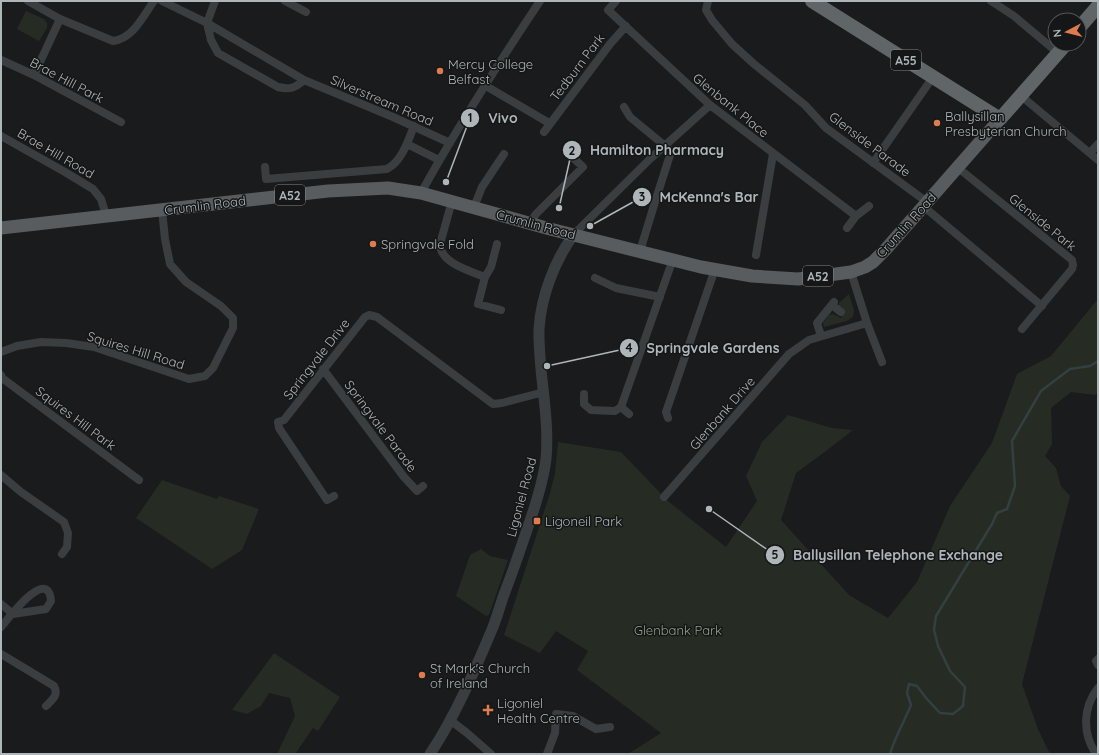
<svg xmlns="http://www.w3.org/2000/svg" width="1099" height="755" font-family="Quicksand,sans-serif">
<rect width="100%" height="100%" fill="#1a1b1c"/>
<path fill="#262c24" d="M26,11L44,19L47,23V28L39,41L17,29Z
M849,294L854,310L853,317L847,321L824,327L823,323L829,315L833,314L841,318L844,313L839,307V303Z
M1098,299V392L1095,395L1071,392L1051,408L1052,444L1045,456L1056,468L1061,486L1070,496L1022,684L1038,729L1050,754H628L661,733L577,670L588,651L556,631L540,653L504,635L550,493L555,473L558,442L621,452L669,502L726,547L757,501L746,476L762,442L788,415L832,428L853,430L826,451L796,473L781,520L849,595L888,618L917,582L950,506L992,443L1017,374L1051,356Z
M162,480L217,499L219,496L259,509L242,550L212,569L136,518Z
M481,549L490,556L508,560L489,615L486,616L456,596L470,555Z
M274,653L340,697L318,731L313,728L295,754H277L295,716L290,698L269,693L261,706L247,714L232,710Z"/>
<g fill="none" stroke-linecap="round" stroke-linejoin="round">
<path stroke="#333f41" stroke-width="2.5" d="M890,754C895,737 904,722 911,705L907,693L909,684L917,686L926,698L940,713L953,714L963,706L965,687L950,671L938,646L934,630L936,616L992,524L997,513L1007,509L1015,486L1012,441L1041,391L1070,369L1090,366L1098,361"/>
<path stroke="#3b3e40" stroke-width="8" d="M28,1L60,19L113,41C133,39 143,16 154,1
M162,1L207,23L304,80L393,117L450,143
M215,1L207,23L211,40L218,53L278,87C290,90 295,88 304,80
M285,1L306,12
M616,1L608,10L710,105L856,216
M708,1L706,10L712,20L732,44L754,64L805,105L826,128L927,202
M991,1L1014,16L1058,53
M1,60L34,75L121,122
M34,75L60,19
M486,86L549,123
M1020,95L1098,160
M624,107L630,117L670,150V155L655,202L640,251
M544,132L610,44L626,26
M1,136L65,172L93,189L101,199L106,215
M407,144L439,160
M1090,153L1098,144
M873,163L933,77
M265,167L266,179L387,169C402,161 408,141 414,126
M957,167L1072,260L1073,265L1072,269L1022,329
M421,193C457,127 498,64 540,1
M452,201L440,244C440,263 470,271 485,277
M923,206L1042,306
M474,207L482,187L504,154
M530,223L536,214L583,167L569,154
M847,228L856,216L869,206
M574,234L650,159L710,105
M497,244L491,267L485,277L478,304L501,310
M756,255L773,154
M851,272L867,323L882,362
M595,278L616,288L660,297
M832,305L841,312
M821,336L817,323L834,302
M1,352L17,346L41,342L66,343L94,347L189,379L205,376L213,368L233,328V318L221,306L186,282L170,264L165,239L162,210
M323,369L404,477L417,491L423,486
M1,375L2,378L139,480
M584,394V404L591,410L615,411L621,407L673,259
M621,407L629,414
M668,418L666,412L715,269
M1,475L21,492L64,522L68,533L67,547L62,554
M334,496L327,500L279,428L278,422L284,420L365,317L369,315L377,317L493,404L502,403L544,392
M664,497L789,354L809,340L867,323
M1,604L13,614
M1,627C8,619 48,565 51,601L46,609L13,614
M1,654L54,686C59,695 52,700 46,706
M1098,659L1096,661L1098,665
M450,720L467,733L491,754
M547,754L555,733L556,714L573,716L596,729L610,727
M1096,754C1082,733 1083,707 1098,688"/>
<path stroke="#3b3e40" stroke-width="11" d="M430,754C456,715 475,670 493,627C498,614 501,602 506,589C516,563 525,536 534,509C539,493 544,476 546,459C550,415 538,373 539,329C541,296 555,260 574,234"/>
<path stroke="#585c5f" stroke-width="13" d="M1,228L328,191L388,188L421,193L550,229L701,267L752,276L798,279L851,272L865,267L873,262L886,249L1000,119"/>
<path stroke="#606568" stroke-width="14" d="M812,1L1000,119L1066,44
M1079,28L1098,6"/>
</g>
<g fill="#df7c4f" stroke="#151617" stroke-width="1.5">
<circle cx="440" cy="71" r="4"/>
<circle cx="937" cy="123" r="4"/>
<circle cx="373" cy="244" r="4"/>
<rect x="533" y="517" width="8" height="8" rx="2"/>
<circle cx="422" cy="675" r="4"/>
<path d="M486 704h4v4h4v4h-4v4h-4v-4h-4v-4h4z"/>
</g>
<g text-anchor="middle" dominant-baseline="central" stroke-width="3" stroke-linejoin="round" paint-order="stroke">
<g fill="#151617" stroke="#808689" stroke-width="1">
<rect x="891" y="50" width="30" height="20" rx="3"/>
<rect x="275" y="185" width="30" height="20" rx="3"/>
<rect x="803" y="266" width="30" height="20" rx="3"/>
</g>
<g font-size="12" font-weight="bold" fill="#aeb6ba">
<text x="906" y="60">A55</text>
<text x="290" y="195">A52</text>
<text x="818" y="276">A52</text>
</g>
<g font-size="13" fill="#aeb6ba" stroke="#151617" text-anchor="start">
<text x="448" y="64">Mercy College<tspan x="448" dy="15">Belfast</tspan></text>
<text x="945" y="116">Ballysillan<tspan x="945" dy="15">Presbyterian Church</tspan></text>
<text x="381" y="244">Springvale Fold</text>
<text x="545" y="521">Ligoneil Park</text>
<text x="430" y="668">St Mark's Church<tspan x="430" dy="15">of Ireland</tspan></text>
<text x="497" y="703">Ligoniel<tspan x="497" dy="15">Health Centre</tspan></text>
</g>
<g font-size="13" fill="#aeb6ba" stroke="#151617">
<text transform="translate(577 67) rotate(-53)">Tedburn Park</text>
<text transform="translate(67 80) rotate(28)">Brae Hill Park</text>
<text transform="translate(382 100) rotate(23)">Silverstream Road</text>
<text transform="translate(731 105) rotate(39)">Glenbank Place</text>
<text transform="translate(870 144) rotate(37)">Glenside Parade</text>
<text transform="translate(56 153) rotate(30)">Brae Hill Road</text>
<text transform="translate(205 205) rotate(-7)">Crumlin Road</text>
<text transform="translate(1043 222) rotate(39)">Glenside Park</text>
<text transform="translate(536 224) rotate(15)">Crumlin Road</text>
<text transform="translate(906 225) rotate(-48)">Crumlin Road</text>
<text transform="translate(136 350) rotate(17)">Squires Hill Road</text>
<text transform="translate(316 359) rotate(-52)">Springvale Drive</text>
<text transform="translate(722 413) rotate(-49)">Glenbank Drive</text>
<text transform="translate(76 418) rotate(37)">Squires Hill Park</text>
<text transform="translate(381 426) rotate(53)">Springvale Parade</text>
<text transform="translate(521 497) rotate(-75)">Ligoniel Road</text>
</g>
<g font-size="13" fill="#8fa387" stroke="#151617">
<text x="678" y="630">Glenbank Park</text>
</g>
</g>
<path fill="none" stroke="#aeb6ba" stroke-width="1.5" d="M446 182L470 118M559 208L572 150M590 226L642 197M547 366L629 348M709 509L775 555"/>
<g fill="#aeb6ba" stroke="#151617" stroke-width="1.5">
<circle cx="446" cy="182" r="4"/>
<circle cx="559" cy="208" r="4"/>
<circle cx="590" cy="226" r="4"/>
<circle cx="547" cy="366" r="4"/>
<circle cx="709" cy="509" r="4"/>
<circle cx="470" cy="118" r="10"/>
<circle cx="572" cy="150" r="10"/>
<circle cx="642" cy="197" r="10"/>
<circle cx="629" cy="348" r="10"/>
<circle cx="775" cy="555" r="10"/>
</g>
<g font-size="12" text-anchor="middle" font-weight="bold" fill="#111">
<text x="470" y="122">1</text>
<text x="572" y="155">2</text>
<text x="642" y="201">3</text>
<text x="629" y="352">4</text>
<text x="775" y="559">5</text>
</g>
<g font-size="14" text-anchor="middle" font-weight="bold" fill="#aeb6ba" stroke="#151617" stroke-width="3" stroke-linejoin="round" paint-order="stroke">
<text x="503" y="123">Vivo</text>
<text x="657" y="155">Hamilton Pharmacy</text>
<text x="709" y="202">McKenna's Bar</text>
<text x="713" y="353">Springvale Gardens</text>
<text x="898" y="560">Ballysillan Telephone Exchange</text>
</g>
<rect width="1099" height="755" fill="none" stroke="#aeb6ba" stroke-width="4"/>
<g transform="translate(1067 32) rotate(263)"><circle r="19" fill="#151617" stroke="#525658"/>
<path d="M0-3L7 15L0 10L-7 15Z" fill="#df7c4f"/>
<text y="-6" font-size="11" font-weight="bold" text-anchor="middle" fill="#aeb6ba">N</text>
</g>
</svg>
